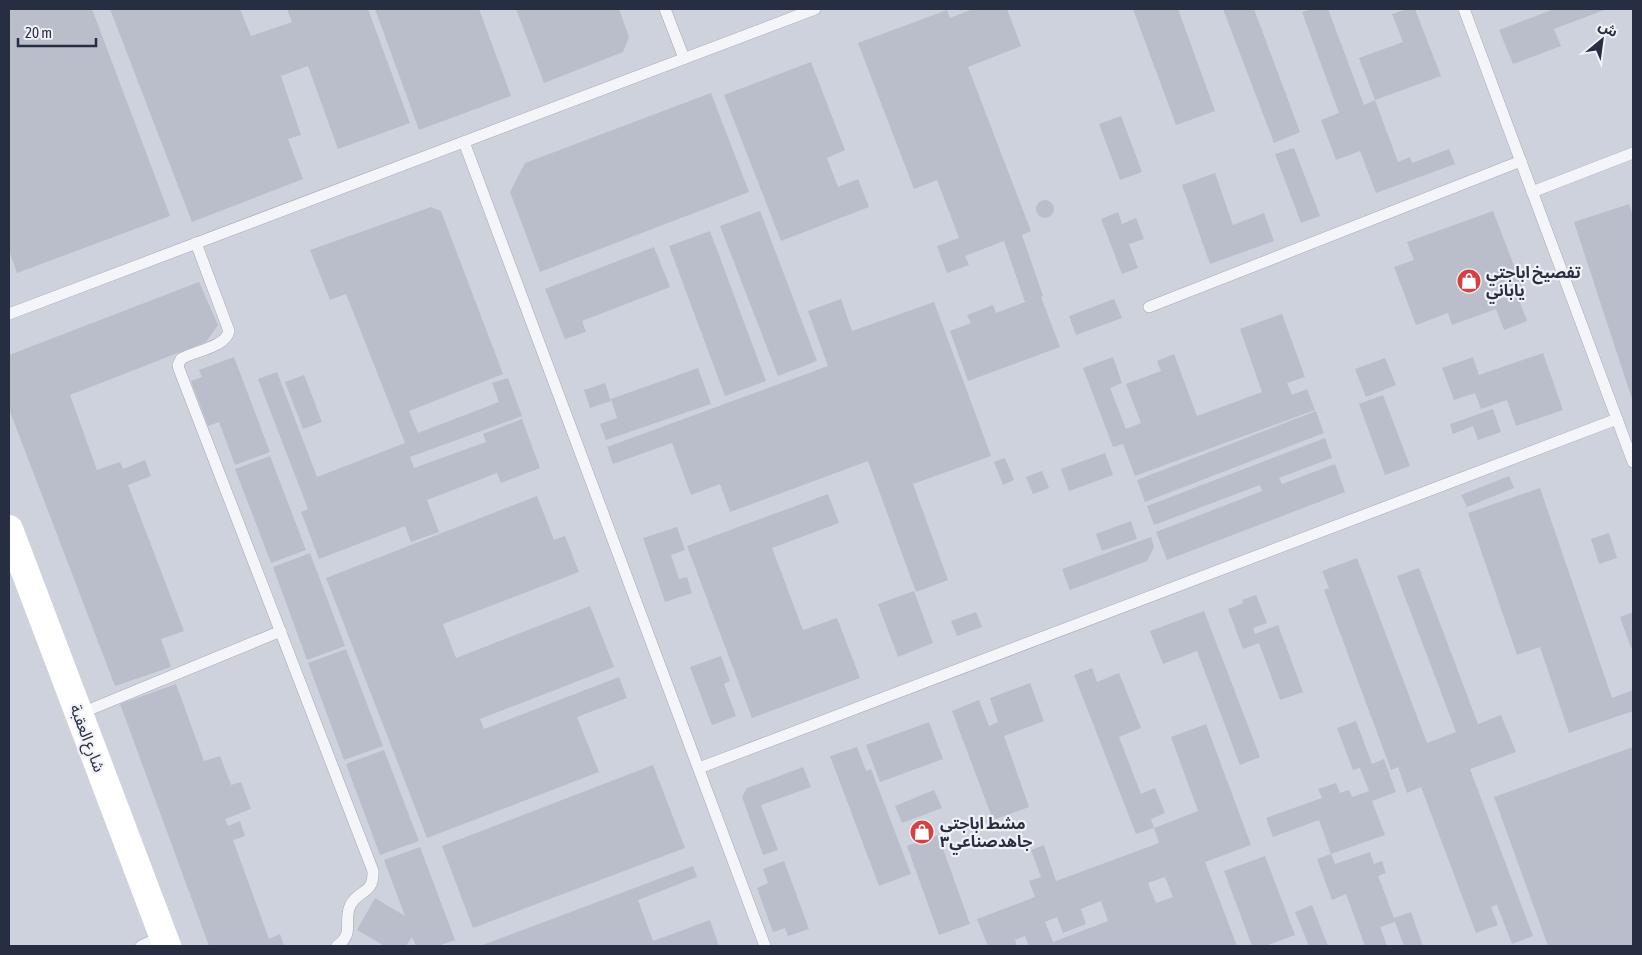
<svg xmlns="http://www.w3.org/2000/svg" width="1642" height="955" font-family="'Asap Condensed','Noto Sans Arabic',sans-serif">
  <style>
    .built { fill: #ced2dc }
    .building { fill: #babeca; fill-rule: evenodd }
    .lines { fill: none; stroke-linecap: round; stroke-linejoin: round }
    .lane-casing { stroke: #a6a9b4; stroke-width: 12 }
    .lane { stroke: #f4f5f8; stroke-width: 11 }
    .secondary { stroke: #fff; stroke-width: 28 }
    .labels { text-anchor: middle; stroke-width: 4.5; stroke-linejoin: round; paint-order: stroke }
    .poi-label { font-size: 16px; font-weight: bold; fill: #282e42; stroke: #f0f2f7; text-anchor: start }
    .street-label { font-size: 16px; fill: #282e42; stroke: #f0f2f7 }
  </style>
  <rect width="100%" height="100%" fill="#e1e3ea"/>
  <!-- built -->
  <rect class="built" x="9" y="9" width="1624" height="937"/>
  <!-- building -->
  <g class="building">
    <path d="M9,9H92L170,216L17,273L9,250Z"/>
    <path d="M110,9H240L251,36L292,22L287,9H368L410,123L338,149L308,66L281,76L301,135L288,139L303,179L192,222Z"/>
    <path d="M375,9H479L511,96L419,130Z"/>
    <path d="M516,9H619L629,37L623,52L544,83Z"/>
    <path d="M973,9H1007L1021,46L968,67L1031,231L1022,235L1043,296L1041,297L1060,347L968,381L950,331L971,323L967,315L993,305L996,313L1025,302L1004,241L965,256L969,265L947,273L937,246L959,238L937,180L914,189L858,43L947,10L950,18Z"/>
    <path d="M1133,9H1178L1215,111L1176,125Z"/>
    <path d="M1223,9H1254L1300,132L1274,143Z"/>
    <path d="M1310,9H1328L1364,105L1375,100L1359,58L1403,42L1392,14L1407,9H1415L1441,76L1375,100L1398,162L1410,157L1412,163L1449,149L1455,164L1376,193L1360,151L1336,160L1321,120L1339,113L1302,12Z"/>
    <path d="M1554,9H1607L1554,29L1561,46L1513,64L1499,30Z"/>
    <path d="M811,62L845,150L827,158L838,187L858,179L869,207L781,241L724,95Z"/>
    <path d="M711,93L749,192L540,272L510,192L525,163Z"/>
    <path d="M1121,116L1142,172L1120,180L1099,124Z"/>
    <path d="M1294,148L1320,216L1301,223L1275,154Z"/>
    <path d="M1215,173L1233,225L1264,213L1274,241L1210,264L1182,185Z"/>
    <circle cx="1045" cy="209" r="9"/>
    <path d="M1629,204L1633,216V402L1574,222Z"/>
    <path d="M431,207L441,211L503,374L409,411L418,433L499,402L492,383L508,378L522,416L410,457L414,468L486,442L483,434L522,419L540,468L501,483L497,473L427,500L439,532L411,542L405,526L319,559L301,512L308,509L258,379L277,372L317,477L405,443L346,294L330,300L310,250Z"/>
    <path d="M760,211L817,361L778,376L720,226Z"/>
    <path d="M1493,211L1526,297L1519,300L1527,321L1504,330L1496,309L1452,325L1448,313L1416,325L1394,267L1414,260L1407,242Z"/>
    <path d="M1118,212L1122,224L1136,218L1144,239L1129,244L1138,268L1122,274L1101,219Z"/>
    <path d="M710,231L766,381L725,396L669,246Z"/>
    <path d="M654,247L670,287L582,321L586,332L565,339L545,289Z"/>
    <path d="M199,282L218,325L206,342L70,395L97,470L120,462L123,469L145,460L151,476L128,485L184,631L161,639L171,667L115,686L9,409V355Z"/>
    <path d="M841,299L852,331L934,302L991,456L913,484L948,580L916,592L868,461L730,512L720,484L691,495L672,443L613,464L607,447L828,366L808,311Z"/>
    <path d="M1114,299L1122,318L1076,335L1069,316Z"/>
    <path d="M1282,314L1305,377L1287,383L1292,395L1307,389L1315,410L1135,476L1123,444L1113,447L1083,368L1113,357L1122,383L1110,388L1126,429L1141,423L1126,384L1161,371L1157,361L1174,354L1197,416L1262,392L1240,329Z"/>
    <path d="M1543,353L1563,410L1516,426L1507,400L1481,409L1475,393L1454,400L1442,368L1473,357L1479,375Z"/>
    <path d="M234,357L270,452L235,465L219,422L208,426L191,381L202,377L199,370Z"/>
    <path d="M1385,358L1396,385L1366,397L1355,369Z"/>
    <path d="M698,368L711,404L606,440L600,424L617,418L611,399Z"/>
    <path d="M304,375L322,422L303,429L285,382Z"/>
    <path d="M605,383L611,401L590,408L584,390Z"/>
    <path d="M1383,395L1410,466L1385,475L1359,404Z"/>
    <path d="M1493,409L1501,432L1478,440L1473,426L1453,434L1450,424Z"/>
    <path d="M1316,411L1324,433L1145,502L1137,480Z"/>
    <path d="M1325,438L1332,458L1279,478L1282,484L1335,464L1345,492L1167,560L1156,532L1262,491L1260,485L1154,525L1147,506Z"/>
    <path d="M1105,453L1113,475L1069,491L1061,469Z"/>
    <path d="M270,456L306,550L271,563L235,469Z"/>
    <path d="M1005,458L1014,480L1003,485L994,462Z"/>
    <path d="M1042,471L1049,488L1033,494L1026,477Z"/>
    <path d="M1509,476L1514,488L1467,507L1461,495Z"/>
    <path d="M1540,488L1612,698L1633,690V711L1569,733L1540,647L1517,655L1468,513Z"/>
    <path d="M828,494L839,523L772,548L803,630L837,618L860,678L752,718L687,546Z"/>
    <path d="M537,496L554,540L565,536L579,572L443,624L456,658L590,606L614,667L480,719L484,729L619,677L627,698L577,717L599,772L427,838L326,578Z"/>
    <path d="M1131,521L1137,539L1102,551L1096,534Z"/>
    <path d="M677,527L685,550L671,555L679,579L687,577L692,593L665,602L643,538Z"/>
    <path d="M1609,533L1617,558L1599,564L1591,539Z"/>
    <path d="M1151,537L1154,547L1147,561L1070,590L1062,569Z"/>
    <path d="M310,553L345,646L307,660L273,567Z"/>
    <path d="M1357,558L1427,743L1456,732L1397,576L1419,568L1478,724L1501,715L1516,752L1470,769L1533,936L1512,944L1497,905L1491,907L1498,925L1476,933L1421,787L1407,793L1398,767L1391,770L1324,590L1329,588L1322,571Z"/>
    <path d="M914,591L933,643L898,657L878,604Z"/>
    <path d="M1256,595L1267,623L1253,628L1255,634L1278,625L1303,692L1280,700L1259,643L1243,649L1228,609L1243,603L1242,600Z"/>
    <path d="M1204,611L1260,757L1240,765L1197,651L1163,664L1150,631Z"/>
    <path d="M976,612L982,627L957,636L951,621Z"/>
    <path d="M1633,612V647L1631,648L1620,617Z"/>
    <path d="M346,649L383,746L344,760L308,663Z"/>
    <path d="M721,656L730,681L724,684L736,716L712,725L690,667Z"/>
    <path d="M1092,668L1097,682L1119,673L1141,728L1119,737L1141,794L1155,788L1165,813L1151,819L1154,828L1136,834L1074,675Z"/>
    <path d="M1030,683L1044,721L1004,736L1029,807L993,820L952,711L979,700L989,726L998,722L990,698Z"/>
    <path d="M176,684L204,761L220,756L231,785L241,782L251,809L225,819L228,826L240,821L245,836L233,840L269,939L280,934L284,946H209L120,704Z"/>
    <path d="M1356,721L1372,764L1384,759L1396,792L1372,801L1385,835L1331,854L1319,820L1273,837L1266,818L1322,798L1318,789L1336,783L1340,793L1349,790L1352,797L1369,791L1360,768L1353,770L1337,728Z"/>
    <path d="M929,722L943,759L880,782L866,745Z"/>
    <path d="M1206,724L1251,845L1205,862L1237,946H1029L1025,936L1015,940L1017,946H988L977,919L1035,897L1029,881L1041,877L1031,850L1044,845L1056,881L1159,843L1154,828L1198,811L1171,737ZM1165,877L1173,897L1156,903L1148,883ZM1101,901L1108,921L1053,942L1045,922L1057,917L1063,933L1086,924L1081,909Z"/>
    <path d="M857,747L866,771L871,769L911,874L879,886L830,756Z"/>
    <path d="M1633,747V946H1548L1494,797Z"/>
    <path d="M384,750L419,841L380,855L346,764Z"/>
    <path d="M653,765L685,848L473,928L442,846Z"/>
    <path d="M803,767L811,787L761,805L778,850L763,855L742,797L747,788Z"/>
    <path d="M934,790L942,808L902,823L895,806Z"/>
    <path d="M938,835L970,924L939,935L907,846Z"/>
    <path d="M420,847L455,940L438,946H416L412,937L406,946H385L357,930L375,898L405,916L384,860Z"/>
    <path d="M1370,852L1374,864L1382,861L1386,873L1378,876L1394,918L1411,912L1423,946H1404L1395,922L1380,927L1387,946H1365L1346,894L1332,900L1317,859L1331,854L1335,864Z"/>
    <path d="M1265,856L1295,935L1265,946H1252L1224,871Z"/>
    <path d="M784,861L809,929L788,936L785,928L773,932L757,888L768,883L763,869Z"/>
    <path d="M693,866L697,877L638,900L653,941L710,920L719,946H480Z"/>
    <path d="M1312,905L1328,946H1309L1295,912Z"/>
  </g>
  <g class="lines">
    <defs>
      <g id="lane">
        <path d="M665,9L684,58"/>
        <path d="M1464,9L1633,462"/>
        <path d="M464,142L765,946"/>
        <path d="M1532,192L1633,153"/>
        <path d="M196,243L229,331C226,347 194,351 181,359L178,365L179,369L373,871C374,895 358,889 350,906C343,923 355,933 337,946"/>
        <path d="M1149,307L1521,161"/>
        <path d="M9,314L815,9"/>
        <path d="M79,714L281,631"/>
        <path d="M699,768L1617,419"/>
        <path d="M141,946L163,936"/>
      </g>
    </defs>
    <!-- lane casing -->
    <use href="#lane" class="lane-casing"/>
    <!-- lane -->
    <use href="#lane" class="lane"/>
    <!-- secondary -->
    <path class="secondary" d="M9,529L167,946"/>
  </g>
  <!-- icons -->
  <defs>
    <symbol id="shop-disc" viewBox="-11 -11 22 22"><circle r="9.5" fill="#d44043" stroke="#f0f2f7"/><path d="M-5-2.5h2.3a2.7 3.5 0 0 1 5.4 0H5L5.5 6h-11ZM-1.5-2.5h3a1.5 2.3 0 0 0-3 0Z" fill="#fff"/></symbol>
  </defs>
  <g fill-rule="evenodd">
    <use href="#shop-disc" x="1455" y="267" width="28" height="28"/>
    <use href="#shop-disc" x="908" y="818" width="28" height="28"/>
  </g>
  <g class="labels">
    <!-- poi labels -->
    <g class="poi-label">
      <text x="1486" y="278">تفصيخ اباجتي<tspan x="1486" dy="18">ياباني</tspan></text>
      <text x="940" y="829">مشط اباجتي<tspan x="940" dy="18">جاهدصناعي٣</tspan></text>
    </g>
    <!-- street labels -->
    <g class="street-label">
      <text transform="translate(88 738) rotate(69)" y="6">شارع العقبة</text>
    </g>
  </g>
  <!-- border -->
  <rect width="1642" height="955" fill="none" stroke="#282e42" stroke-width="20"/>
  <!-- north arrow -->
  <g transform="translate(1602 40) rotate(29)" stroke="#f0f2f7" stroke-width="4" paint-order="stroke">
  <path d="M0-4L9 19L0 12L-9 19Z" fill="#282e42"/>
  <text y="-8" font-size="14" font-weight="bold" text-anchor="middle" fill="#282e42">ش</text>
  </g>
  <!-- scale -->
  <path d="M18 38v8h78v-8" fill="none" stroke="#282e42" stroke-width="2.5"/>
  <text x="25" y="38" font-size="15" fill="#282e42" stroke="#f0f2f7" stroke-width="4" paint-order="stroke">20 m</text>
</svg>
